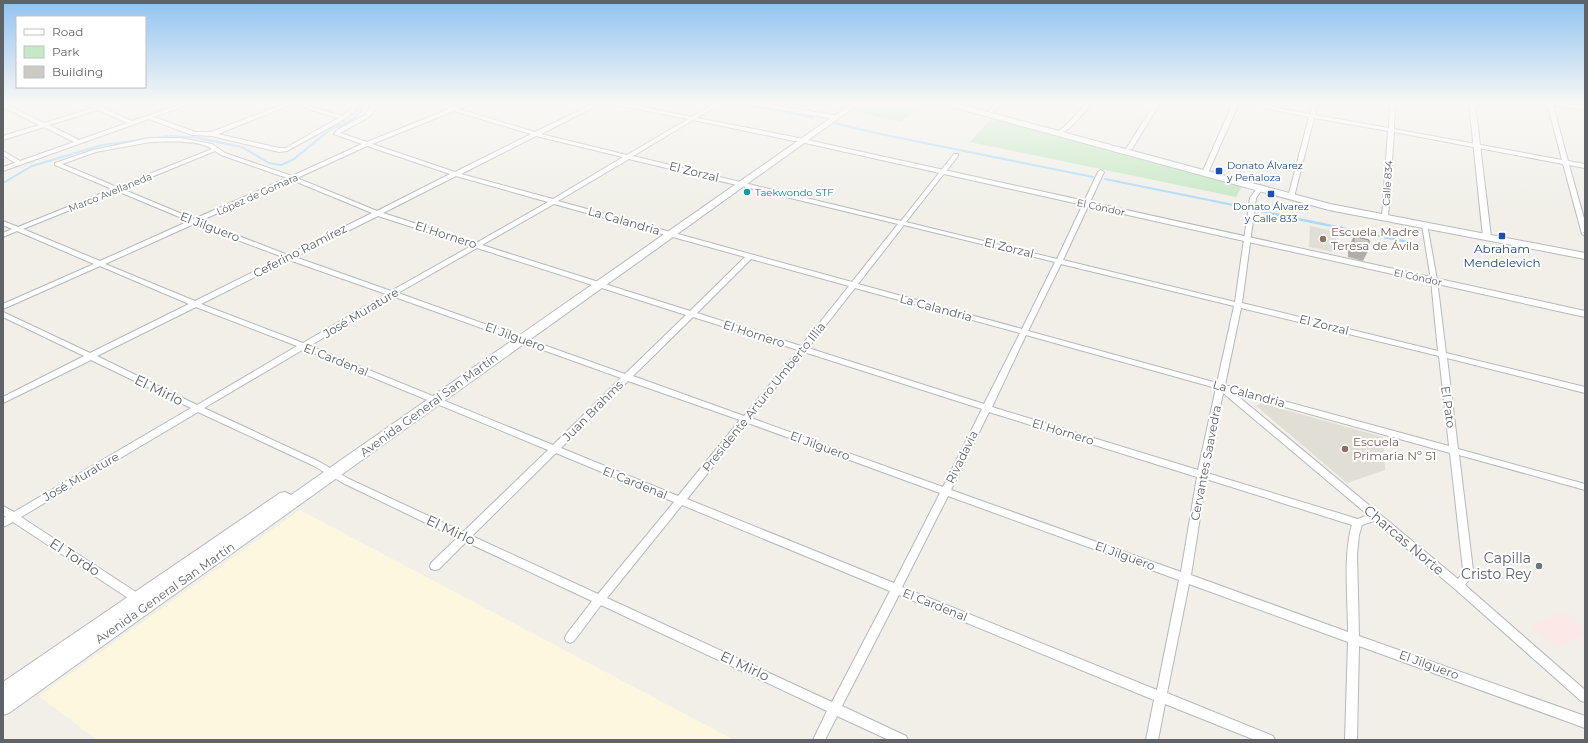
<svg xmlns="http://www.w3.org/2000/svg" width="1588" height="743" font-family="Montserrat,sans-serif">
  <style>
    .commercial { fill: #fef7e0 }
    .education { fill: #e1ded6 }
    .medical { fill: #fce8e6 }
    .green { fill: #c5e8c5 }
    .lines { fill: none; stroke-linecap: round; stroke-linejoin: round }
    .stream-far1 { stroke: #aadaff; stroke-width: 2 }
    .stream { stroke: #aadaff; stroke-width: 2.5 }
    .minor-casing { stroke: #b5b8bc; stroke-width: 2 }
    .tertiary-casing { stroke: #b5b8bc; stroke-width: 2 }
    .secondary-casing { stroke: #b6babf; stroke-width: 2 }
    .minor { fill: #fff; fill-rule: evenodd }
    .tertiary { fill: #fff; fill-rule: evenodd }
    .secondary { fill: #fff; fill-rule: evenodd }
    .wall { fill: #afaea9 }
    .building { fill: #cccac5; stroke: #8f8d8a }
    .transit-dot { fill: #1a4fb4; stroke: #fff; stroke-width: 1.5 }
    .culture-dot { fill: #0f9aa8; stroke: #fff; stroke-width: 1.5 }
    .education-dot { fill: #8d6e63; stroke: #fff; stroke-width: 1.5 }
    .worship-dot { fill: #6b7280; stroke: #fff; stroke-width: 1.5 }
    .labels { text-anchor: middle; stroke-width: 4; stroke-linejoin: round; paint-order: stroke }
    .far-transit-label { font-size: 10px; fill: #164399; stroke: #fff; text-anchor: start }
    .far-street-label { font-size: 10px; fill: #5f6368; stroke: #fff }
    .far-culture-label { font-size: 10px; fill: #0d838f; stroke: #fff; text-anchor: start }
    .street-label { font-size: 12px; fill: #5f6368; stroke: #fff }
    .education-label { font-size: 12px; fill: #785e54; stroke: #fff; text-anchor: start }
    .transit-label { font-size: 12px; fill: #164399; stroke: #fff }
    .near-street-label { font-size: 14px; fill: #5f6368; stroke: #fff }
    .near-worship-label { font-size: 14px; fill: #5b616d; stroke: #fff; text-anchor: end }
  </style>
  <rect width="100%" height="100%" fill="#f1efe8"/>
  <!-- commercial -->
  <path class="commercial" d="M300,510L734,740H97L39,696Z"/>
  <!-- education -->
  <g class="education">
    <path d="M1310,226L1337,232L1334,252L1309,247Z"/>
    <path d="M1260,403L1383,437L1385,470L1347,483L1256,406Z"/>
  </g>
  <!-- medical -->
  <path class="medical" d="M1563,611L1585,629V635L1558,648L1531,626Z"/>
  <!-- green -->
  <g class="green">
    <path d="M864,103H928L900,122L852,111Z"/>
    <path d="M993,117L1242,186L1236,197L970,142Z"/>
  </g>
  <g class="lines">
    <!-- stream-far1 -->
    <g class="stream-far1">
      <path d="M736,103L814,118"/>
      <path d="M834,123L885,135L1093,177"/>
      <path d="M1105,179L1248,208"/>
      <path d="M3,183L32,166L102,145L170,136L198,138L242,147L269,163L281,165L294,159L331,129L350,121L361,112L364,103"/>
      <path d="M1261,211L1279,215"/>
    </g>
    <!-- stream -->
    <path class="stream" d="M1274,214L1418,244"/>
    <defs>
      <g id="minor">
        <path d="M3,103L44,123L93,108L84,104V103H89L98,107L111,103H117V104L103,108L132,121L185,103H190V104L154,117L195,132H211L287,103H298L342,116L351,109L355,103H360L355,111L345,119L287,151L279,152L212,136L192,135L149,119L3,171V167L15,163L3,155V151L20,161L74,142L44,127L3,140V136L39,125L3,107ZM292,104L338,118L286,148H279L218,134ZM98,110L127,123L79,140L49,125Z"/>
        <path d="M432,103C439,103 448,108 455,107C461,106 465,103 471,103V104L459,109L535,132L595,103H600V104L541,134L627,155L688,119L617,105L615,103H622L692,117L715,103H720V104L697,118L794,137L797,139L794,141L693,120L633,156L901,221L954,154H958V156L906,222L1057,259L1098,172L1101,170L1104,172L1063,260L1235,302L1250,198L1258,187L1260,186L1263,188L1256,198L1242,303L1438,351L1431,280L1422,225L1423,224H1427L1437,280L1446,353L1585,387V393L1447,358L1458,449L1585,484V490L1459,455L1473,570L1471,577L1465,585L1585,690V702L1581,701L1455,589L1374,521L1362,525L1359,535L1357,554L1359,636L1585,716V728L1359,646L1357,740H1345L1348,642L1189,584L1167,693L1273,736L1275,740H1255L1165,704L1158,740H1146L1154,700L899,595L842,706L906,736L908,740H889L837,716L825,740H813L827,711L601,605L574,641L570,643L566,641L565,638L566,635L592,601L466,542L439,569L435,570L431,569L430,566L431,563L457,538L343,483L312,465L198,412L21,517L145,598L146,601L145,604L141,605L137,604L13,522L3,527V518L6,517L3,515V506L14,512L191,408L91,360L3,403V397L84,356L3,317V312L90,353L189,304L100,266L3,309V304L94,264L17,231L3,237V233L12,229L3,225V221L18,227L112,189L55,165V163L93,150L150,138H181L212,144L225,153L292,176L362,144L334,134L337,130L365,115L372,105L377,106L369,117L340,133L367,142L449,109L432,104ZM454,111L531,134L455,172L372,144ZM536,136L623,157L553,199L461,174ZM150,142C167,142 197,139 212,149L117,187L62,164L96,152ZM367,146L450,174L377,211L297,178ZM215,151L221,155L287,178L194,219L122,189ZM629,159L898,224L852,282L558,201ZM456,176L548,202L476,243L383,213ZM292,180L372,213L288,255L200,221ZM117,191L189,221L100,261L23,229ZM554,204L745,257L690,311L482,245ZM378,216L471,246L391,291L295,257ZM194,224L283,257L195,301L105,264ZM904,225L1055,262L1022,329L858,284ZM477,248L686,315L625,374L398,293ZM751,259L849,286L801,346L697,313ZM289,260L386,294L303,343L201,304ZM1061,264L1234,306L1217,383L1028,331ZM855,288L1020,333L984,404L808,348ZM392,296L621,378L553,445L310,346ZM196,307L297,346L197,405L97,356ZM1241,308L1439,356L1449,446L1225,385ZM693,317L798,350L744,416L633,376ZM1026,335L1216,388L1198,470L992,407ZM304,349L548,450L463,532L349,479L318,461L204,408ZM804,352L982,409L943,487L751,418ZM628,381L740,420L678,496L561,448ZM1223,393L1368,515L1358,519L1207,473ZM1234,393L1450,453L1463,570L1461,575L1458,579ZM989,412L1197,477L1181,572L951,490ZM748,423L940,493L894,583L687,499ZM556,453L674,502L598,594L472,536ZM1206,479L1352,525C1343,554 1348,600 1348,632L1191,575ZM948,496L1179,580L1157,690L902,587ZM682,505L890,591L832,702L607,598Z"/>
        <path d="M750,103H759L834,115L837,117L834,119L753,105Z"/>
        <path d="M998,103H1004L993,112H989V110Z"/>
        <path d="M1087,103H1092C1085,111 1066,136 1056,135V133L1064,127Z"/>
        <path d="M1155,103H1160L1132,149L1127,150L1126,149Z"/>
        <path d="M1233,103H1239L1208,173L1203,174L1202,173Z"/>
        <path d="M1240,103H1249L1310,114L1312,103H1317L1315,115L1389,128L1390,103H1395L1394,129L1562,160L1547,103H1559L1585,106V110L1553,105L1568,161L1585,164V168L1569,165L1585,222V236L1582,234L1563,164L1394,132L1388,217L1387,218H1383L1382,217L1388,131L1314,118L1294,197L1293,198H1289L1288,197L1309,117Z"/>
      </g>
      <g id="tertiary">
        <path d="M1469,103H1475L1491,237L1487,239L1483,237Z"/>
        <path d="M794,137L1585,311V317L792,140L791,139Z"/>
      </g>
      <g id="secondary">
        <path d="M852,103H860L9,713L3,715V682L280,493L285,492L291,495Z"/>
        <path d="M945,103H955L1330,204L1585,253V259L1329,210L945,105Z"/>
      </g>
    </defs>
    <!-- minor casing -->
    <use href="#minor" class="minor-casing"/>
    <!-- tertiary casing -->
    <use href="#tertiary" class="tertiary-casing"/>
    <!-- secondary casing -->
    <use href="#secondary" class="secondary-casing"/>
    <!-- minor -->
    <use href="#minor" class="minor"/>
    <!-- tertiary -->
    <use href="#tertiary" class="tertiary"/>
    <!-- secondary -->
    <use href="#secondary" class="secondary"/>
  </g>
  <!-- wall -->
  <path class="wall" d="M1354,236L1369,249L1363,261L1348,257V248Z"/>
  <!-- building -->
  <path class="building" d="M1354,236L1369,240V249L1354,246Z"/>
  <!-- sky -->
  <linearGradient id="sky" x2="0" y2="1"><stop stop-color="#8fc3f1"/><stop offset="0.5" stop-color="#f9f8f5"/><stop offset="1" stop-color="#f9f8f5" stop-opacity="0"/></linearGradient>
  <rect width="1588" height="207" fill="url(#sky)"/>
  <!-- markers -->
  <g class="transit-dot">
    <rect x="1215" y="167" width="8" height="8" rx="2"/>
    <rect x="1267" y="190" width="8" height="8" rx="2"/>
    <rect x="1498" y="232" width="8" height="8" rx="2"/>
  </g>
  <circle class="culture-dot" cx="747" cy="192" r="4"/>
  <g class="education-dot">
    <circle cx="1323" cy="239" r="4"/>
    <circle cx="1345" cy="449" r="4"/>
  </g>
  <circle class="worship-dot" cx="1539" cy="566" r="4"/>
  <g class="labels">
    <!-- far-transit labels -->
    <g class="far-transit-label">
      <text x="1227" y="169">Donato Álvarez<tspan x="1227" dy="12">y Peñaloza</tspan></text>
      <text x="1271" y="210" text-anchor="middle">Donato Álvarez<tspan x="1271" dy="12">y Calle 833</tspan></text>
    </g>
    <!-- far-street labels -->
    <g class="far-street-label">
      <text transform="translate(1387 183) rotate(-86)" y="4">Calle 834</text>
      <text transform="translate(110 192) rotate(-22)" y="4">Marco Avellaneda</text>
      <text transform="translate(257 194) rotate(-24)" y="4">López de Gomara</text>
      <text transform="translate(1101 207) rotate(12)" y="4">El Cóndor</text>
      <text transform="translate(1418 277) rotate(12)" y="4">El Cóndor</text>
    </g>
    <!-- far-culture labels -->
    <g class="far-culture-label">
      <text x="755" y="196">Taekwondo STF</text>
    </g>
    <!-- street labels -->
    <g class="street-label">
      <text transform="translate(694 172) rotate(14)" y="4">El Zorzal</text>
      <text transform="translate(624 221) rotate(16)" y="4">La Calandria</text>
      <text transform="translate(210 227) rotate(21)" y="4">El Jilguero</text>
      <text transform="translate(446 235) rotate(18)" y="4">El Hornero</text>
      <text transform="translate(1009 248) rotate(14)" y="4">El Zorzal</text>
      <text transform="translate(300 251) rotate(-27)" y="4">Ceferino Ramírez</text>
      <text transform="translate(936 308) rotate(15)" y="4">La Calandria</text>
      <text transform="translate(361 313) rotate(-31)" y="4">José Murature</text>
      <text transform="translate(1324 325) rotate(14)" y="4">El Zorzal</text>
      <text transform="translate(754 334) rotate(18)" y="4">El Hornero</text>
      <text transform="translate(515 337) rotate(20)" y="4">El Jilguero</text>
      <text transform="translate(336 360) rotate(22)" y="4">El Cardenal</text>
      <text transform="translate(1249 394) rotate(15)" y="4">La Calandria</text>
      <text transform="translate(764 397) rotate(-51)" y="4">Presidente Arturo Umberto Illia</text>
      <text transform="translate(429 405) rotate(-36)" y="4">Avenida General San Martín</text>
      <text transform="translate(1448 407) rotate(82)" y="4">El Pato</text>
      <text transform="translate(593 411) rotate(-45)" y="4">Juan Brahms</text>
      <text transform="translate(1063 432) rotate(17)" y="4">El Hornero</text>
      <text transform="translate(820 446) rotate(20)" y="4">El Jilguero</text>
      <text transform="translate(962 457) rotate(-64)" y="4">Rivadavia</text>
      <text transform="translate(1206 463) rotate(-79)" y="4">Cervantes Saavedra</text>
      <text transform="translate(81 477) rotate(-30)" y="4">José Murature</text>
      <text transform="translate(635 483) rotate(22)" y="4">El Cardenal</text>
      <text transform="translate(1125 556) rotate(20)" y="4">El Jilguero</text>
      <text transform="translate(165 593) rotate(-35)" y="4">Avenida General San Martín</text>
      <text transform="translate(935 605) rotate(22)" y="4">El Cardenal</text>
      <text transform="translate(1429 665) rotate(20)" y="4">El Jilguero</text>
    </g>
    <!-- education labels -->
    <g class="education-label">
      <text x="1331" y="236">Escuela Madre<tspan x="1331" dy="14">Teresa de Ávila</tspan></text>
      <text x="1353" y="446">Escuela<tspan x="1353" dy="14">Primaria Nº 51</tspan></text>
    </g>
    <!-- transit labels -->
    <g class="transit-label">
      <text x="1502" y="253">Abraham<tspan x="1502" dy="14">Mendelevich</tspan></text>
    </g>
    <!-- near-street labels -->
    <g class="near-street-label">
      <text transform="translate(159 390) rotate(26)" y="5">El Mirlo</text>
      <text transform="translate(451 530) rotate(25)" y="5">El Mirlo</text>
      <text transform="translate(1404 540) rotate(40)" y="5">Charcas Norte</text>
      <text transform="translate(75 557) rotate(33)" y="5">El Tordo</text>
      <text transform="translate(745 666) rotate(25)" y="5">El Mirlo</text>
    </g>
    <!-- near-worship labels -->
    <g class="near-worship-label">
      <text x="1531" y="563">Capilla<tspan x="1531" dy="16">Cristo Rey</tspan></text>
    </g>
  </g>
  <!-- border -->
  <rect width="1588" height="743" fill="none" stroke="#5f6368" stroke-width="8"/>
  <!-- legend -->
  <rect x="16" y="16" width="130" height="72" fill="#ffffff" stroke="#bfc1c3"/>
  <rect x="24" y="29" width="20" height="6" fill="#ffffff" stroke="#bfc1c3"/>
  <text x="52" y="36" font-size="12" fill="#5f6368">Road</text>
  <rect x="24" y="46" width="20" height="12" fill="#c5e8c5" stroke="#bfc1c3"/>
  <text x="52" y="56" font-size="12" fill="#5f6368">Park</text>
  <rect x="24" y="66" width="20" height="12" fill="#cccac5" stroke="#bfc1c3"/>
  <text x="52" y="76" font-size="12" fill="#5f6368">Building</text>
</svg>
